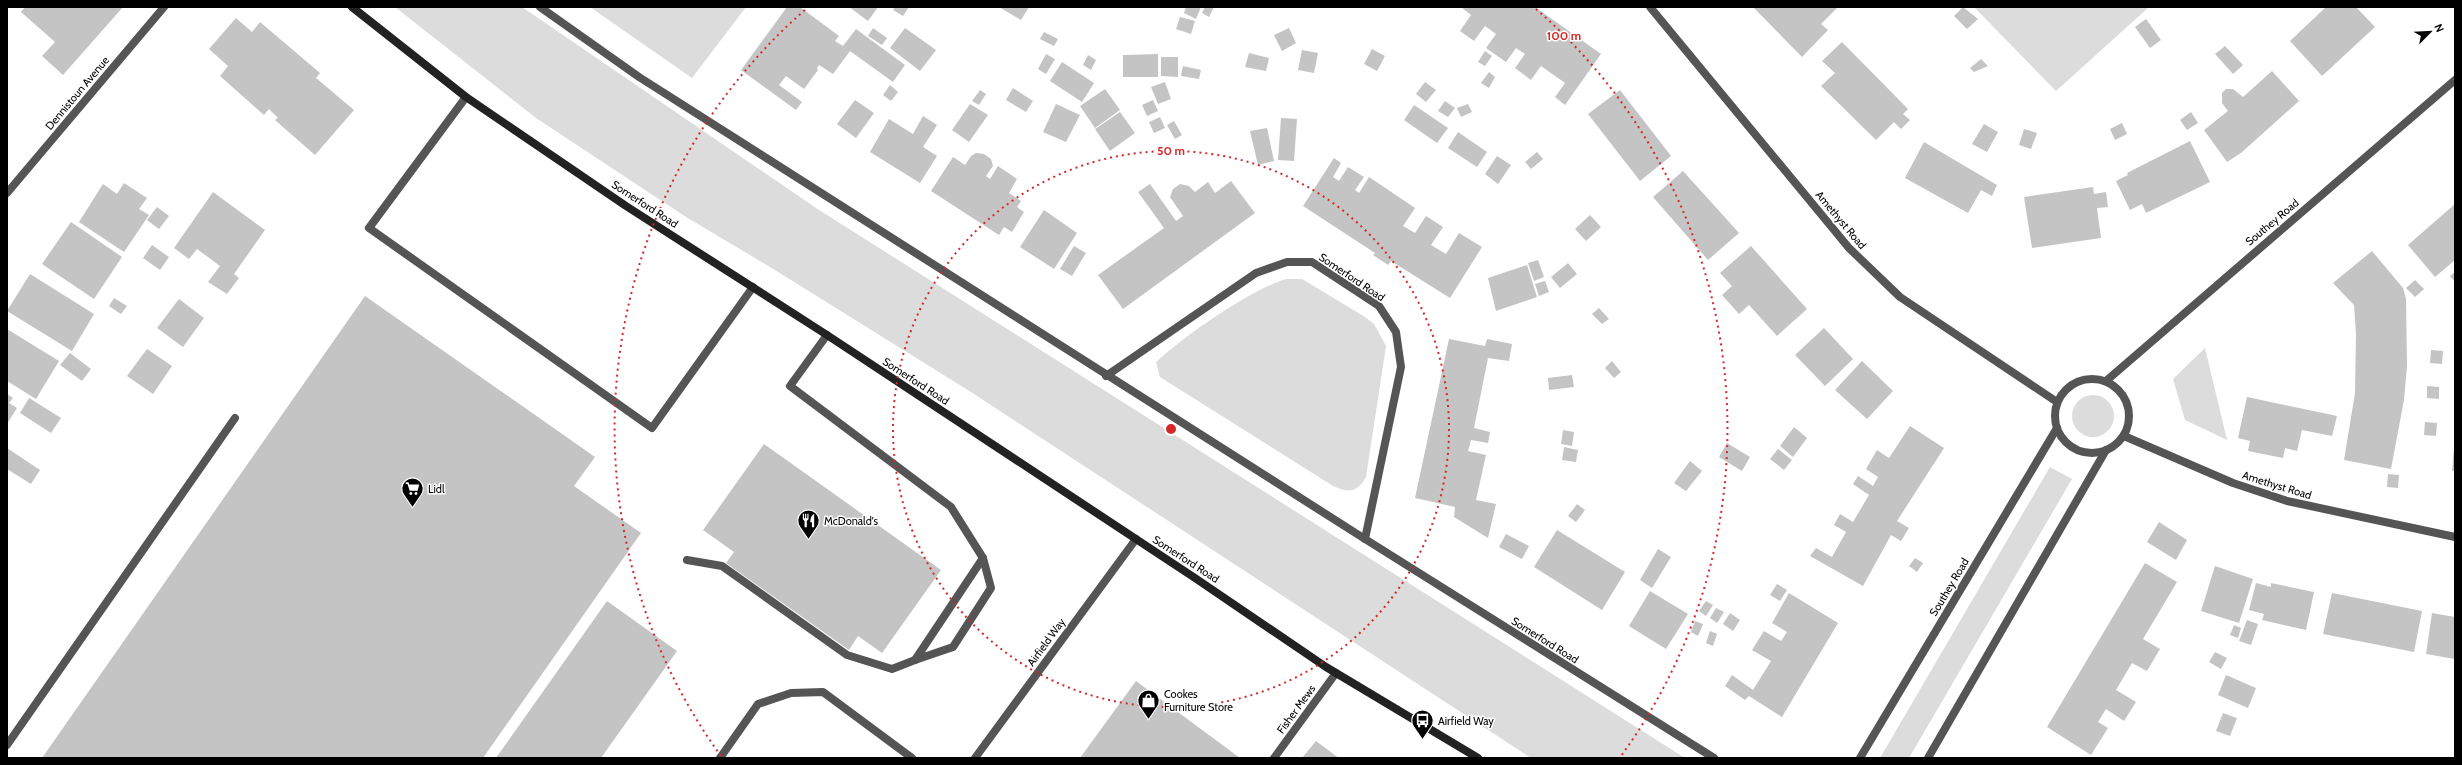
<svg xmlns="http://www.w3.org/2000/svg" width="2462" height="765" font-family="Cabin,sans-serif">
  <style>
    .green { fill: #dcdcdc }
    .building { fill: #c4c4c4 }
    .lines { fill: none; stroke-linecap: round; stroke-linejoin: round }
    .service { stroke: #555; stroke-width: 8 }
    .minor { stroke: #555; stroke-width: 8 }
    .secondary { stroke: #222; stroke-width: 8 }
    .ring { fill: none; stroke: #d62828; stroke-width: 2; stroke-dasharray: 2 4 }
    .labels { text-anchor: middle; stroke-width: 3; stroke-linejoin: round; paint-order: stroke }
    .street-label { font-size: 11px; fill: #000; stroke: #fff }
    .poi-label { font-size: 11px; fill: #000; stroke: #fff; text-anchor: start }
    .centre { fill: #d62828; stroke: #fff; stroke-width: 2 }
    .ring-label { font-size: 12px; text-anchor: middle; font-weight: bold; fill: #d62828; stroke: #fff; stroke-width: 3; stroke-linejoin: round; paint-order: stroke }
  </style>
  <rect width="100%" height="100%" fill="#fff"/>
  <!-- green -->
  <g class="green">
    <path d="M395,7H522L816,208L1685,758H1531L971,392L770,267L686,217L536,118Z"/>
    <path d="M590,7H746L692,78Z"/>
    <path d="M1974,7H2149L2056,91Z"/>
    <path d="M1286,279H1302L1365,317L1374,324L1386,346L1366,477C1357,493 1348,493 1333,486L1160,377L1156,362C1184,336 1250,290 1286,279Z"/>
    <path d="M2205,348L2227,440L2185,420L2173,379Z"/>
    <circle cx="2093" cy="416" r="21"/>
    <path d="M2050,467L2072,479L1909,758H1880Z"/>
  </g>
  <!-- building -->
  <g class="building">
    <path d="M25,7H123L63,75L42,56L55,42L21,12Z"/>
    <path d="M787,7H800L839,36L835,41L843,46L856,29L905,65L893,82L850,51L833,74L819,65L817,68L818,70L804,89L786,76L779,85L802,102L796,110L741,70Z"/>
    <path d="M849,7H878L868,21Z"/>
    <path d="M895,7H909L903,16L893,10Z"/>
    <path d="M999,7H1029L1021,20Z"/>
    <path d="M1186,7H1201L1196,19L1184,13Z"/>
    <path d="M1205,7H1214L1209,17L1202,13Z"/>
    <path d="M1461,7H1535L1601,54L1565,105L1555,97L1565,83L1541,66L1531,80L1515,68L1525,54L1516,48L1506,62L1486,48L1496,34L1485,26L1474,41L1460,31L1471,15Z"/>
    <path d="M1753,7H1838L1821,24L1828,30L1802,57Z"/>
    <path d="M1963,7L1978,19L1967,29L1954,16Z"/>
    <path d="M2326,7H2356L2375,27L2322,76L2290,41Z"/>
    <path d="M1180,17L1195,21L1191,34L1176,29Z"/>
    <path d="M236,18L252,32L260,22L320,73L316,78L354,110L315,155L275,120L278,118L269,109L264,115L220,76L228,66L209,49Z"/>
    <path d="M2146,19L2161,40L2150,48L2135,27Z"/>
    <path d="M873,28L887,38L882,45L868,36Z"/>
    <path d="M905,28L936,50L920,71L890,48Z"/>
    <path d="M1289,28L1296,43L1282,51L1274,35Z"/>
    <path d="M1044,32L1058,39L1054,46L1040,39Z"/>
    <path d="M1842,42L1908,109L1903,114L1910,120L1901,129L1894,122L1876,140L1821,86L1835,73L1822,61Z"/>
    <path d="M2225,46L2243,65L2233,74L2215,54Z"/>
    <path d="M1372,49L1385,56L1377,71L1364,64Z"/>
    <path d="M1302,50L1318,53L1314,73L1298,70Z"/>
    <path d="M1485,51L1492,56L1485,66L1478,62Z"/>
    <path d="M1249,53L1269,58L1266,71L1245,67Z"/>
    <path d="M1046,54L1055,59L1046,74L1038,69Z"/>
    <path d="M1158,54V77H1123V55Z"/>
    <path d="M1088,55L1096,60L1091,70L1083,65Z"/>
    <path d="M1161,57H1178V77L1161,76Z"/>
    <path d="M1981,59L1988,66L1974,72L1970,68Z"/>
    <path d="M1062,62L1094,83L1082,102L1050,81Z"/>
    <path d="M1183,66L1201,70L1199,79L1181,76Z"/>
    <path d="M2272,71L2299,101L2241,153L2227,162L2204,130L2228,111L2222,103V93L2226,89H2233L2243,97Z"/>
    <path d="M1489,72L1495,77L1489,88L1481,83Z"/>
    <path d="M1165,82L1171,99L1158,104L1151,87Z"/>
    <path d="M1425,82L1436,90L1426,102L1416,94Z"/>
    <path d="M890,85L898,92L891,101L883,95Z"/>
    <path d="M1013,88L1033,101L1026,112L1006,100Z"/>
    <path d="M1105,89L1120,110L1095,128L1080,106Z"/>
    <path d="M980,90L986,94L979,105L972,101Z"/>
    <path d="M1620,90L1671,156L1640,181L1588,114Z"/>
    <path d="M855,100L874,113L856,138L837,124Z"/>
    <path d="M1153,100L1158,111L1147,116L1142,105Z"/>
    <path d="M1445,101L1455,108L1448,117L1438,111Z"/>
    <path d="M970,104L988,115L969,142L952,130Z"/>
    <path d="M1056,104L1080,115L1066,142L1043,132Z"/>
    <path d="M1468,104L1472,112L1461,117L1457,108Z"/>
    <path d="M1414,105L1448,128L1437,143L1404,120Z"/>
    <path d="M1120,112L1135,133L1110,151L1095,129Z"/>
    <path d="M2191,112L2198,123L2187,130L2180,120Z"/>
    <path d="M923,116L937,125L923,147L937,156L920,183L870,152L889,119L913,134Z"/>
    <path d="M1160,117L1165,128L1154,133L1149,122Z"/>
    <path d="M1281,118L1297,119L1294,161L1278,160Z"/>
    <path d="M1174,121L1182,135L1175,139L1167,125Z"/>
    <path d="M2122,123L2127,134L2115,140L2110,129Z"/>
    <path d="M1984,124L1998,132L1987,152L1972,144Z"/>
    <path d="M1267,128L1274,161L1258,165L1250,131Z"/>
    <path d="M2024,129L2037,133L2031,149L2019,145Z"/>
    <path d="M1458,132L1487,152L1477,167L1448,148Z"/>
    <path d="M2190,141L2210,182L2146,213L2142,204L2130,210L2116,181L2128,175L2127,173Z"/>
    <path d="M1924,142L1997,185L1992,196L1981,190L1968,213L1905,178Z"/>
    <path d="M1537,152L1543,159L1531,169L1525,162Z"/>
    <path d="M976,153L984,154L991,159L993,166L986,176L990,179L998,166L1017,179L1009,193L1021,201L1017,207L1024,212L1012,232L1004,227L999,235L931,191L953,157L965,165L971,156Z"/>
    <path d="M1497,156L1511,165L1498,184L1485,174Z"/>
    <path d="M1334,158L1341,163L1333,177L1339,181L1348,167L1364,177L1355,190L1359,193L1369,177L1415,208L1403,226L1415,233L1426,216L1443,227L1431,245L1446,254L1459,233L1482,247L1450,298L1391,261L1388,265L1373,255L1375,253L1303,206Z"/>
    <path d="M1683,171L1739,233L1708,260L1653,197Z"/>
    <path d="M1231,181L1255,213L1123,309L1098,275L1164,228L1138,192L1150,184L1176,221L1183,216L1170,197L1173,189L1180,184L1189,186L1195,192L1208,182L1215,193Z"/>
    <path d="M124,183L147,198L139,209L149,215L124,252L79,222L103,184L117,194Z"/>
    <path d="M2093,187L2094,194L2106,192L2108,207L2097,208L2101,238L2032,248L2024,197Z"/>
    <path d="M213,192L265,230L234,274L239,278L227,294L208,282L220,266L197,249L189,259L174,248Z"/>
    <path d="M2455,204V260L2435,277L2408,245Z"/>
    <path d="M157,207L169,216L159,229L147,220Z"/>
    <path d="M1044,210L1077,233L1054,269L1020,247Z"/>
    <path d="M1590,215L1601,227L1586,241L1575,229Z"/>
    <path d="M71,222L122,257L94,299L42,264Z"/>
    <path d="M152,245L169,257L160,270L143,258Z"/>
    <path d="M1074,246L1086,253L1072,276L1060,269Z"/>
    <path d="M1751,246L1807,309L1777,336L1749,305L1739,314L1722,295L1732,286L1720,273Z"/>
    <path d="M2372,251L2403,288L2406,299L2407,366L2404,400L2391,469L2344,460L2355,393L2356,334L2354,305L2333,283Z"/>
    <path d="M1538,260L1544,277L1534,281L1528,263Z"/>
    <path d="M1568,263L1577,274L1560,288L1551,277Z"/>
    <path d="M1527,265L1537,297L1496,311L1488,278Z"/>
    <path d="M2455,272V282L2450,276Z"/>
    <path d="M30,274L94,314L72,351L7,311Z"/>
    <path d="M2415,280L2424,289L2415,297L2406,288Z"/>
    <path d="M1545,281L1549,292L1539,296L1535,284Z"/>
    <path d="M365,296L595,457L574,486L641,533L483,758H42Z"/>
    <path d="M114,298L127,306L121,314L109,306Z"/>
    <path d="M179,299L204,318L183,347L157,328Z"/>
    <path d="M1599,308L1609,319L1602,324L1592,314Z"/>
    <path d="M1824,328L1853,359L1825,386L1795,355Z"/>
    <path d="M7,329L59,361L36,399L7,381Z"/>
    <path d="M1449,339L1485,346L1487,339L1512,344L1509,361L1488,358L1474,428L1490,432L1488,443L1471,440L1468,451L1486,455L1476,500L1496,504L1488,538L1454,517L1455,507L1415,498Z"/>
    <path d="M147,349L172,366L153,394L127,376Z"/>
    <path d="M2431,350L2443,351L2442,364L2430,363Z"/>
    <path d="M70,353L91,369L82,381L60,365Z"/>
    <path d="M1612,361L1621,372L1614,378L1605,368Z"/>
    <path d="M1862,361L1893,391L1867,419L1835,390Z"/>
    <path d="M1572,375L1574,387L1549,390L1548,378Z"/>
    <path d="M2427,386L2439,387V399L2427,398Z"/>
    <path d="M7,394L13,398L9,403L17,408L7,424Z"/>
    <path d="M2247,397L2337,416L2332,436L2302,430L2297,451L2285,448L2283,458L2248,451L2250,441L2238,438Z"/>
    <path d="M29,398L61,418L51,433L20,413Z"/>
    <path d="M2425,422L2437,423L2436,436L2424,435Z"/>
    <path d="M1910,426L1944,448L1897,521L1909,528L1901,541L1891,535L1863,586L1810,556L1816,548L1832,557L1846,532L1834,525L1840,514L1853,522L1869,495L1853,484L1858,476L1873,486L1878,477L1866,469L1877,450L1889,458Z"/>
    <path d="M1794,427L1807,438L1793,457L1780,446Z"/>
    <path d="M1563,430L1574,432L1572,446L1561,444Z"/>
    <path d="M1727,443L1750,457L1742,471L1719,457Z"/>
    <path d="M764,444L941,570L882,653L858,636L849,650L726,563L734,552L703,530Z"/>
    <path d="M1564,447L1578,450L1576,462L1562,460Z"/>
    <path d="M7,448L40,470L31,484L7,469Z"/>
    <path d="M2454,448H2455V471H2452Z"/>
    <path d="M1778,449L1792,460L1784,470L1770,459Z"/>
    <path d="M1690,461L1702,471L1686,491L1674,483Z"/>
    <path d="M2388,474L2399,475L2398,488L2387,487Z"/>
    <path d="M1577,504L1585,510L1576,522L1568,516Z"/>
    <path d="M2159,522L2187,540L2176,560L2147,542Z"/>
    <path d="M1557,530L1625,572L1602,610L1534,567Z"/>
    <path d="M1506,534L1529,546L1522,559L1499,547Z"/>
    <path d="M1658,549L1671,557L1652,588L1640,580Z"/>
    <path d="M1915,558L1923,563L1917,572L1909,566Z"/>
    <path d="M2145,563L2177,582L2143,639L2160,649L2147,671L2132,663L2116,690L2136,702L2124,721L2106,709L2098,722L2108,728L2091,755L2047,727Z"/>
    <path d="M2215,566L2253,579L2239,623L2201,611Z"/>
    <path d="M2256,583L2271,587V583L2314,592L2306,630L2262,620L2264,614L2249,610Z"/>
    <path d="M1777,584L1787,590L1780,601L1770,595Z"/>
    <path d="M1650,591L1688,614L1666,649L1629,626Z"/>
    <path d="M1789,593L1838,623L1782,717L1749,696L1745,700L1725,686L1732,675L1753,690L1771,661L1752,650L1764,631L1781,641L1787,632L1772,623Z"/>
    <path d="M2332,593L2422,611L2414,652L2323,634Z"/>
    <path d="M607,601L677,651L601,758H496Z"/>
    <path d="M1706,601L1713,605L1706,616L1699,611Z"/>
    <path d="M1716,608L1724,612L1717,623L1710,618Z"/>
    <path d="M1730,613L1740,620L1733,631L1723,624Z"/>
    <path d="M2432,613L2455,617V659L2426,654Z"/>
    <path d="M2247,620L2258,624L2251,645L2239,641Z"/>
    <path d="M1695,621L1703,624L1698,636L1691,632Z"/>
    <path d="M2234,625L2241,628L2238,638L2230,635Z"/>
    <path d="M1710,631L1717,634L1713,646L1706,643Z"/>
    <path d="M2215,652L2227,658L2221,669L2209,662Z"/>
    <path d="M2226,675L2256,688L2248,708L2218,695Z"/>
    <path d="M1136,681L1240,758H1080Z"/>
    <path d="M2223,713L2237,718L2230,736L2216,731Z"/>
    <path d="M1316,741L1336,756L1339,758H1302Z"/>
  </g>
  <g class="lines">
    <!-- service -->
    <g class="service">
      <path d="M466,97L369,228L652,428L753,287"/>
      <path d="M687,560L722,566L847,655L892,669L915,660L983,558L951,507L790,386L827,335"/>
      <path d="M915,660L953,647L991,588L983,558"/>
      <path d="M7,745L235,418"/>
      <path d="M720,758L758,704L791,693L823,692L912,758"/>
    </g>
    <!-- minor -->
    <g class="minor">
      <path d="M540,7L639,77L1365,539L1714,758"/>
      <path d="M1650,7L1849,248L1900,297L2057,402"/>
      <path d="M7,193L164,7"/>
      <path d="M1106,376L1256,273L1287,262H1312L1379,306L1396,332L1401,367L1365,539"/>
      <circle cx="2092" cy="416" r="37"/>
      <path d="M2106,381L2455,80"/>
      <path d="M2124,436L2233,483L2287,501L2455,537"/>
      <path d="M975,758L1136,539"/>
      <path d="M1274,758L1336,673"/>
      <path d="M1860,758L2057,428"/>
      <path d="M1928,758L2106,450"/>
    </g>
    <!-- secondary -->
    <path class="secondary" d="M352,7L466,97L626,206L827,335L1195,578L1326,667L1478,758"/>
  </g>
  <!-- distance rings -->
  <g class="ring">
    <circle cx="1171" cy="429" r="278"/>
    <path d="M721 756A556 556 0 0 1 806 9M1536 9A556 556 0 0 1 1621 756"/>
  </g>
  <!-- icons -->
  <defs>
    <symbol id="supermarket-pin" viewBox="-11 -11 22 30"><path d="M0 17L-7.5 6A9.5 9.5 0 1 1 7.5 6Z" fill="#000" stroke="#fff"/><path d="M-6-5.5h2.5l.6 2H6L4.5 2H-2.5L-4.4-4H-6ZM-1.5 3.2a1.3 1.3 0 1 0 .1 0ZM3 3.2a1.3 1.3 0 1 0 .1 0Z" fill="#fff"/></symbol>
    <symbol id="restaurant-pin" viewBox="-11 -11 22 30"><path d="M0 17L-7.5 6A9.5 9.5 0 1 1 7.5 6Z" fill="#000" stroke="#fff"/><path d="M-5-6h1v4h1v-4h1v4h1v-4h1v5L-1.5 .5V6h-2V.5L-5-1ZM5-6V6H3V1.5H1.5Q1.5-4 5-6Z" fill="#fff"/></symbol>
    <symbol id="shop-pin" viewBox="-11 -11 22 30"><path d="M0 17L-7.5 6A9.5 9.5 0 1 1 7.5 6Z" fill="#000" stroke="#fff"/><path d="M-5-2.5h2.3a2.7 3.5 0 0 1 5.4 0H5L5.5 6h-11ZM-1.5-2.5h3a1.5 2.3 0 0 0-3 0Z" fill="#fff"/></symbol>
    <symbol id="bus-pin" viewBox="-11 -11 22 30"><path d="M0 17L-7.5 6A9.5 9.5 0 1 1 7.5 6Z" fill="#000" stroke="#fff"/><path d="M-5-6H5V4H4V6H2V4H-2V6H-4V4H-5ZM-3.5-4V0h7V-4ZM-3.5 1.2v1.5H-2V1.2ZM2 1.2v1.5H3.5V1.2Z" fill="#fff"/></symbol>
  </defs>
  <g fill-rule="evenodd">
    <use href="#supermarket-pin" x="400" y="476" width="25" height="34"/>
    <use href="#restaurant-pin" x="796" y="508" width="25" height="34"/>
    <use href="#shop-pin" x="1136" y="688" width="25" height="34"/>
    <use href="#bus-pin" x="1410" y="708" width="25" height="34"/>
  </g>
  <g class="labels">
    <!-- street labels -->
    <g class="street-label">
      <text transform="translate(77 93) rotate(-50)" y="4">Dennistoun Avenue</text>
      <text transform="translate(645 204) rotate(33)" y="4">Somerford Road</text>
      <text transform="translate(1841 220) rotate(50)" y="4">Amethyst Road</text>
      <text transform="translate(2272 222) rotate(-40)" y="4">Southey Road</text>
      <text transform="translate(1352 277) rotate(34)" y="4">Somerford Road</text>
      <text transform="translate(916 381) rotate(33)" y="4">Somerford Road</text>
      <text transform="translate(2277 485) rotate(17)" y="4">Amethyst Road</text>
      <text transform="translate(1186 559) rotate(33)" y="4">Somerford Road</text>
      <text transform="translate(1949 587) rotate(-59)" y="4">Southey Road</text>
      <text transform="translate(1545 640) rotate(32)" y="4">Somerford Road</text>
      <text transform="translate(1046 642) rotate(-54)" y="4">Airfield Way</text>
      <text transform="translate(1296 709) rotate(-54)" y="4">Fisher Mews</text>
    </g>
    <!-- poi labels -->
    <g class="poi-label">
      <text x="428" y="493">Lidl</text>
      <text x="824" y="525">McDonald's</text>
      <text x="1164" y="698">Cookes<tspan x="1164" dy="13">Furniture Store</tspan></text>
      <text x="1438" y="725">Airfield Way</text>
    </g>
  </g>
  <circle cx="1171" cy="429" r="6" class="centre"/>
  <g class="ring-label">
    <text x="1564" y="40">100 m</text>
    <text x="1171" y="155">50 m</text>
  </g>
  <!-- border -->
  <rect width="2462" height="765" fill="none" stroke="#000000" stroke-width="16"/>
  <!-- north arrow -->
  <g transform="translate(2430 32) rotate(66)" stroke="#ffffff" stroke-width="3" paint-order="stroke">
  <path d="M0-3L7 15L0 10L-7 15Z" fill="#000000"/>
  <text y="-6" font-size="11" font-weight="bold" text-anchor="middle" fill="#000000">N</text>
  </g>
</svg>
